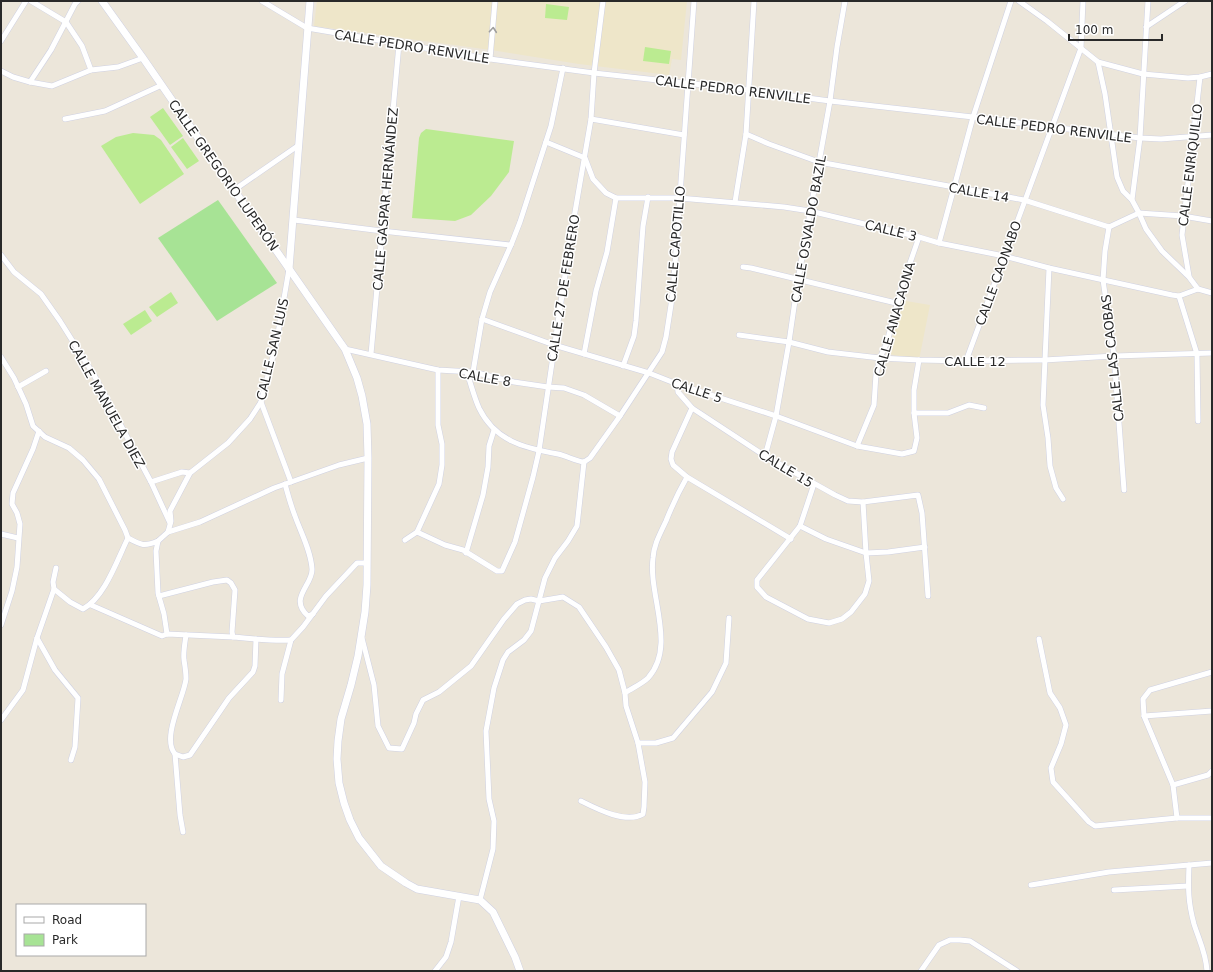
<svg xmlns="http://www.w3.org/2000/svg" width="1213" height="972" font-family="'DejaVu Sans',sans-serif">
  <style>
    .education { fill: #eee6c9 }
    .green { fill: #a7e395 }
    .pitch { fill: #bbeb91 }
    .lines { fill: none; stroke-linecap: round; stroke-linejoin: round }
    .street-casing { stroke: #cfd1e2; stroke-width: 6 }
    .secondary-casing { stroke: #cfd1e2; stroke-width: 8 }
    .street { stroke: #fff; stroke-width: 5 }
    .secondary { stroke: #fff; stroke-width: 7 }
    .oneway { stroke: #9f9f9f }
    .labels { text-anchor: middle; stroke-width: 3; stroke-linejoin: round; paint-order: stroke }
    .street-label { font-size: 13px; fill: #292929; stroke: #fff }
  </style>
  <rect width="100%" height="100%" fill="#ece6da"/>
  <!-- education -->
  <g class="education">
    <path d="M317,1H687L681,60L672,59L669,75L579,64L491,50L314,26Z"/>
    <path d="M900,300L930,305L919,360L889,354Z"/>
  </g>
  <!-- green -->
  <path class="green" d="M218,200L277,283L217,321L158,238Z"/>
  <!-- pitch -->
  <g class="pitch">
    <path d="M546,4L569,7L567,20L545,18Z"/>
    <path d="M645,47L671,51L669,64L643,61Z"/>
    <path d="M163,108L183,136L170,145L150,117Z"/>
    <path d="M426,129L514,141L509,172L491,196L471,215L455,221L412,218L419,138L421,133Z"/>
    <path d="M133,133L154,135L161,140L184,174L140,204L101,146L116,137Z"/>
    <path d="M183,138L199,161L187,169L171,147Z"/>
    <path d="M171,292L178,303L157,317L149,307Z"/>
    <path d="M145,310L152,321L131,335L123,324Z"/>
  </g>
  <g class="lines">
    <defs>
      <g id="street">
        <path d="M31,1L66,22L82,46L91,70"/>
        <path d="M262,1L307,28L490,59L594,73L748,90L830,101L973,117L1140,138L1161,139L1212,135"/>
        <path d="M1019,1L1047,21L1098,62L1143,74L1188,78L1200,77L1212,74"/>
        <path d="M1148,1L1140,138L1132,200L1139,213L1146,229L1162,251L1189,277L1198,289"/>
        <path d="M1146,27L1185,1"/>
        <path d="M1,41L26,1"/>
        <path d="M490,59L495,1"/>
        <path d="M1098,62L1105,94L1117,177L1123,191L1132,200"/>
        <path d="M1,71L13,77L30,82L52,86L91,70L118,67L143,58"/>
        <path d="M30,82L51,50L75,4L78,1"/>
        <path d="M65,119L105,111L162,85"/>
        <path d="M591,119L684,135"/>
        <path d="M746,134L769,144L819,162L1024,200L1109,227L1139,213L1183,216L1212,221"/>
        <path d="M546,142L585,158L593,179L606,193L616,198H679L784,207L810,211L919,237L939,243L1004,256L1049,268L1172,295L1179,296L1198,289L1212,293"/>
        <path d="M234,190L299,145"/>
        <path d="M735,202L746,134L754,1"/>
        <path d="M294,220L382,231L511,245"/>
        <path d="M1109,227L1105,251L1103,280L1114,356L1124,490"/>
        <path d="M939,243L973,117L1011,1"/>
        <path d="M1,255L14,272L41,294L60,321L94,375L151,482L170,523"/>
        <path d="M743,267L751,268L896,303"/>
        <path d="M1049,268L1043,405L1048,438L1050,466L1056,488L1063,499"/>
        <path d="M1189,276L1182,235L1200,77"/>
        <path d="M1179,296L1197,354L1198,421"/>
        <path d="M482,319L554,345L649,373L677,384L776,416L857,446L902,454L914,451L917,438L914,413V390L919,360"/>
        <path d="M739,335L789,342L828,352L880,358L919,360L966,361L1044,360L1114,356L1212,353"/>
        <path d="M345,349L438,370L473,372L514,382L548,387L564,388L584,395L620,416"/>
        <path d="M371,354L399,44"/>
        <path d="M584,354L596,291L607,252L616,198"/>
        <path d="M1,357L14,378L26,404L33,426L45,437L69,448L83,460L99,479L125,530L128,538C117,560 105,597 83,609L70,602L54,589L53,582L56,568"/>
        <path d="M966,361L1081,48L1083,1"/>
        <path d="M623,366L634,336L636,321L643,226L648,197"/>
        <path d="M473,372L482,319L490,292L511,245L520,222L551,126L563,68"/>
        <path d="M467,373C471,384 474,397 479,408C495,441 524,448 558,454C567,456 575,461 584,462"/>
        <path d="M677,384L678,392L692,408L765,456L835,495L848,501L863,502L918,495L922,513L928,596"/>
        <path d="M18,387L46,371"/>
        <path d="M261,402L291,482"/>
        <path d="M692,408L672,452L671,459L673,465L687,477L791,539"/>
        <path d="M914,413H948L969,405L984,408"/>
        <path d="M857,446L874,405L876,374L880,358L887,342L902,286L919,237"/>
        <path d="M765,456L776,416L789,342L798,280L830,101L837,47L845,1"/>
        <path d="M584,462L590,458L620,416L662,352L666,337L673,292L694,1"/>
        <path d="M151,482L182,472L190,473"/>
        <path d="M285,484C288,495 291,506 295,516C301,533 311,551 312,569C313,585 288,598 308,616L313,614"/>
        <path d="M814,484L800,526L757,580V587L766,597L808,619L829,623L842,619L851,612L865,594L869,581L866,553L863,502"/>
        <path d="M800,526L826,539L866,553L888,552L925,547"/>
        <path d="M168,532L200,522L274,488L339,465L368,458"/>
        <path d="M417,532L445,545L463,550L497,571H502L515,542L533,477L539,451L570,241L591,119L594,73L603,1"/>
        <path d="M1,534L18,538"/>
        <path d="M128,538C141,545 144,547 158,541"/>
        <path d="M405,540L417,532L439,484L442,465V444L438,425V370"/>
        <path d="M466,553L483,495L488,467L489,446L494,430"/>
        <path d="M159,596L213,582L227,580L231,583L235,590L232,632L233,637C253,639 271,641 291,640"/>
        <path d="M91,605L162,636L167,634L233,637"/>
        <path d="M1,625L12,591L17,567L20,524L17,513L12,504L13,493L33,449L39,431"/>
        <path d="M167,634L164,614L158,593L156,551L158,541L168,532L171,521L170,511L190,473L228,443L250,419L261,402L276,345L289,269"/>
        <path d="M37,638L55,670L78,698L75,747L71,760"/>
        <path d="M362,638L374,685L378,726L389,748L402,749L414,723L416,714L423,700L439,692L471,666L504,619L517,604L525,600L531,599L539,601L563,597L579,607L606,647L619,670L625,693L626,706L638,743L645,782L644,807L643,814C626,824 597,809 581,801"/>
        <path d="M1039,639L1050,693L1060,708L1066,725L1061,744L1051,768L1053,782L1089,822L1095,826L1177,818L1173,785L1144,716L1143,699L1150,690L1212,672"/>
        <path d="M625,693C632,688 642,684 648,678C677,646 648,595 653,558C654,544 660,534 666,521C672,506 679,491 687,477"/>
        <path d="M281,700L282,674L291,640L303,627L326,596L357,563H367"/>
        <path d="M1144,716L1212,711"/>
        <path d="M1,720L23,690L37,638L54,589"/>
        <path d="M638,743H656L673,738L712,692L726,663L729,618"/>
        <path d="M175,754L183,757L190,755L229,698L253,672L255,666L256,639"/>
        <path d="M1173,785L1208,775L1212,771"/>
        <path d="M1177,818H1212"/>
        <path d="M183,832L180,815L175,754C161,738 184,697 186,679C186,672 185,666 184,660C183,652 185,643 186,635"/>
        <path d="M1189,865C1188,888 1188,902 1194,924C1199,940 1206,953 1207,971"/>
        <path d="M1031,885L1109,872L1212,863"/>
        <path d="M1114,890L1188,886"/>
        <path d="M480,900L493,849L494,821L489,799L486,731L494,688L503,660L508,652L524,640L531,631L545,578L555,558L568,541L577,526L584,462"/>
        <path d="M435,971L446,957L451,942L459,896"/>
        <path d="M921,971L939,945L950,940H960L970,941L1017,971"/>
      </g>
      <g id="secondary">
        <path d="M102,1L143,58L234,190L345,349L357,378L362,396L367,424L368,458L367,585L365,612L358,656L351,685L341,719L338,741L337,759L339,783L344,803L350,820L359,838L381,866L406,883L417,889L480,900L493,912L515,957L520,971"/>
        <path d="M289,269L310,1"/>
      </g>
    </defs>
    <!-- street casing -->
    <use href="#street" class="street-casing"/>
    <!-- secondary casing -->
    <use href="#secondary" class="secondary-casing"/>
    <!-- street -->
    <use href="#street" class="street"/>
    <!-- secondary -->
    <use href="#secondary" class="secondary"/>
  </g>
  <!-- one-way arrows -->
  <defs><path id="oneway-chevron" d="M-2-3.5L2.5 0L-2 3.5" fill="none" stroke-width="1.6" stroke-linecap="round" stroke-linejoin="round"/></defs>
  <use class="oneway" href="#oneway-chevron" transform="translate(493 30) rotate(-85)"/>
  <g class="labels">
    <!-- street labels -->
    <g class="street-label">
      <text transform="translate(412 46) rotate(9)" y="5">CALLE PEDRO RENVILLE</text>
      <text transform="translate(733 89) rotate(7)" y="5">CALLE PEDRO RENVILLE</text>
      <text transform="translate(1054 128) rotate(7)" y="5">CALLE PEDRO RENVILLE</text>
      <text transform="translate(1190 165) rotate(-83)" y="5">CALLE ENRIQUILLO</text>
      <text transform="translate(224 175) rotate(55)" y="5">CALLE GREGORIO LUPERÓN</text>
      <text transform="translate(979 192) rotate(10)" y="5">CALLE 14</text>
      <text transform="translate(385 199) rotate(-85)" y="5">CALLE GASPAR HERNÁNDEZ</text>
      <text transform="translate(808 229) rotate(-80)" y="5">CALLE OSVALDO BAZIL</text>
      <text transform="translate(891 230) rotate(14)" y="5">CALLE 3</text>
      <text transform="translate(675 244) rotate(-85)" y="5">CALLE CAPOTILLO</text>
      <text transform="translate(998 273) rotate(-70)" y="5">CALLE CAONABO</text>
      <text transform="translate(563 288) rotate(-81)" y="5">CALLE 27 DE FEBRERO</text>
      <text transform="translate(894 319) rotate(-74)" y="5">CALLE ANACAONA</text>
      <text transform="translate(272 349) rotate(-77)" y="5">CALLE SAN LUIS</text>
      <text transform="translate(1112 358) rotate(-96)" y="5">CALLE LAS CAOBAS</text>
      <text x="975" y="366">CALLE 12</text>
      <text transform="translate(485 377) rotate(10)" y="5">CALLE 8</text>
      <text transform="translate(697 390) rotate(18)" y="5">CALLE 5</text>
      <text transform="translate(107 404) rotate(61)" y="5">CALLE MANUELA DIEZ</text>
      <text transform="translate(786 468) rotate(31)" y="5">CALLE 15</text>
    </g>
  </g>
  <!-- border -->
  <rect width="1213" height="972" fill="none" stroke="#292929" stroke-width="4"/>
  <!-- legend -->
  <rect x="16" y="904" width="130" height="52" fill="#ffffff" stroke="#a9a9a9"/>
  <rect x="24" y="917" width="20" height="6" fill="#ffffff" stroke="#a9a9a9"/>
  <text x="52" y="924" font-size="12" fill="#292929">Road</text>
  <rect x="24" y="934" width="20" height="12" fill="#a7e395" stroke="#a9a9a9"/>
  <text x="52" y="944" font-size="12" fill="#292929">Park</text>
  <!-- scale -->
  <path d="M1069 34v6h93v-6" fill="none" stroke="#292929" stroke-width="2"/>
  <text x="1075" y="34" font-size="12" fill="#292929" stroke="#ffffff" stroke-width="3" paint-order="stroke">100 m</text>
</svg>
